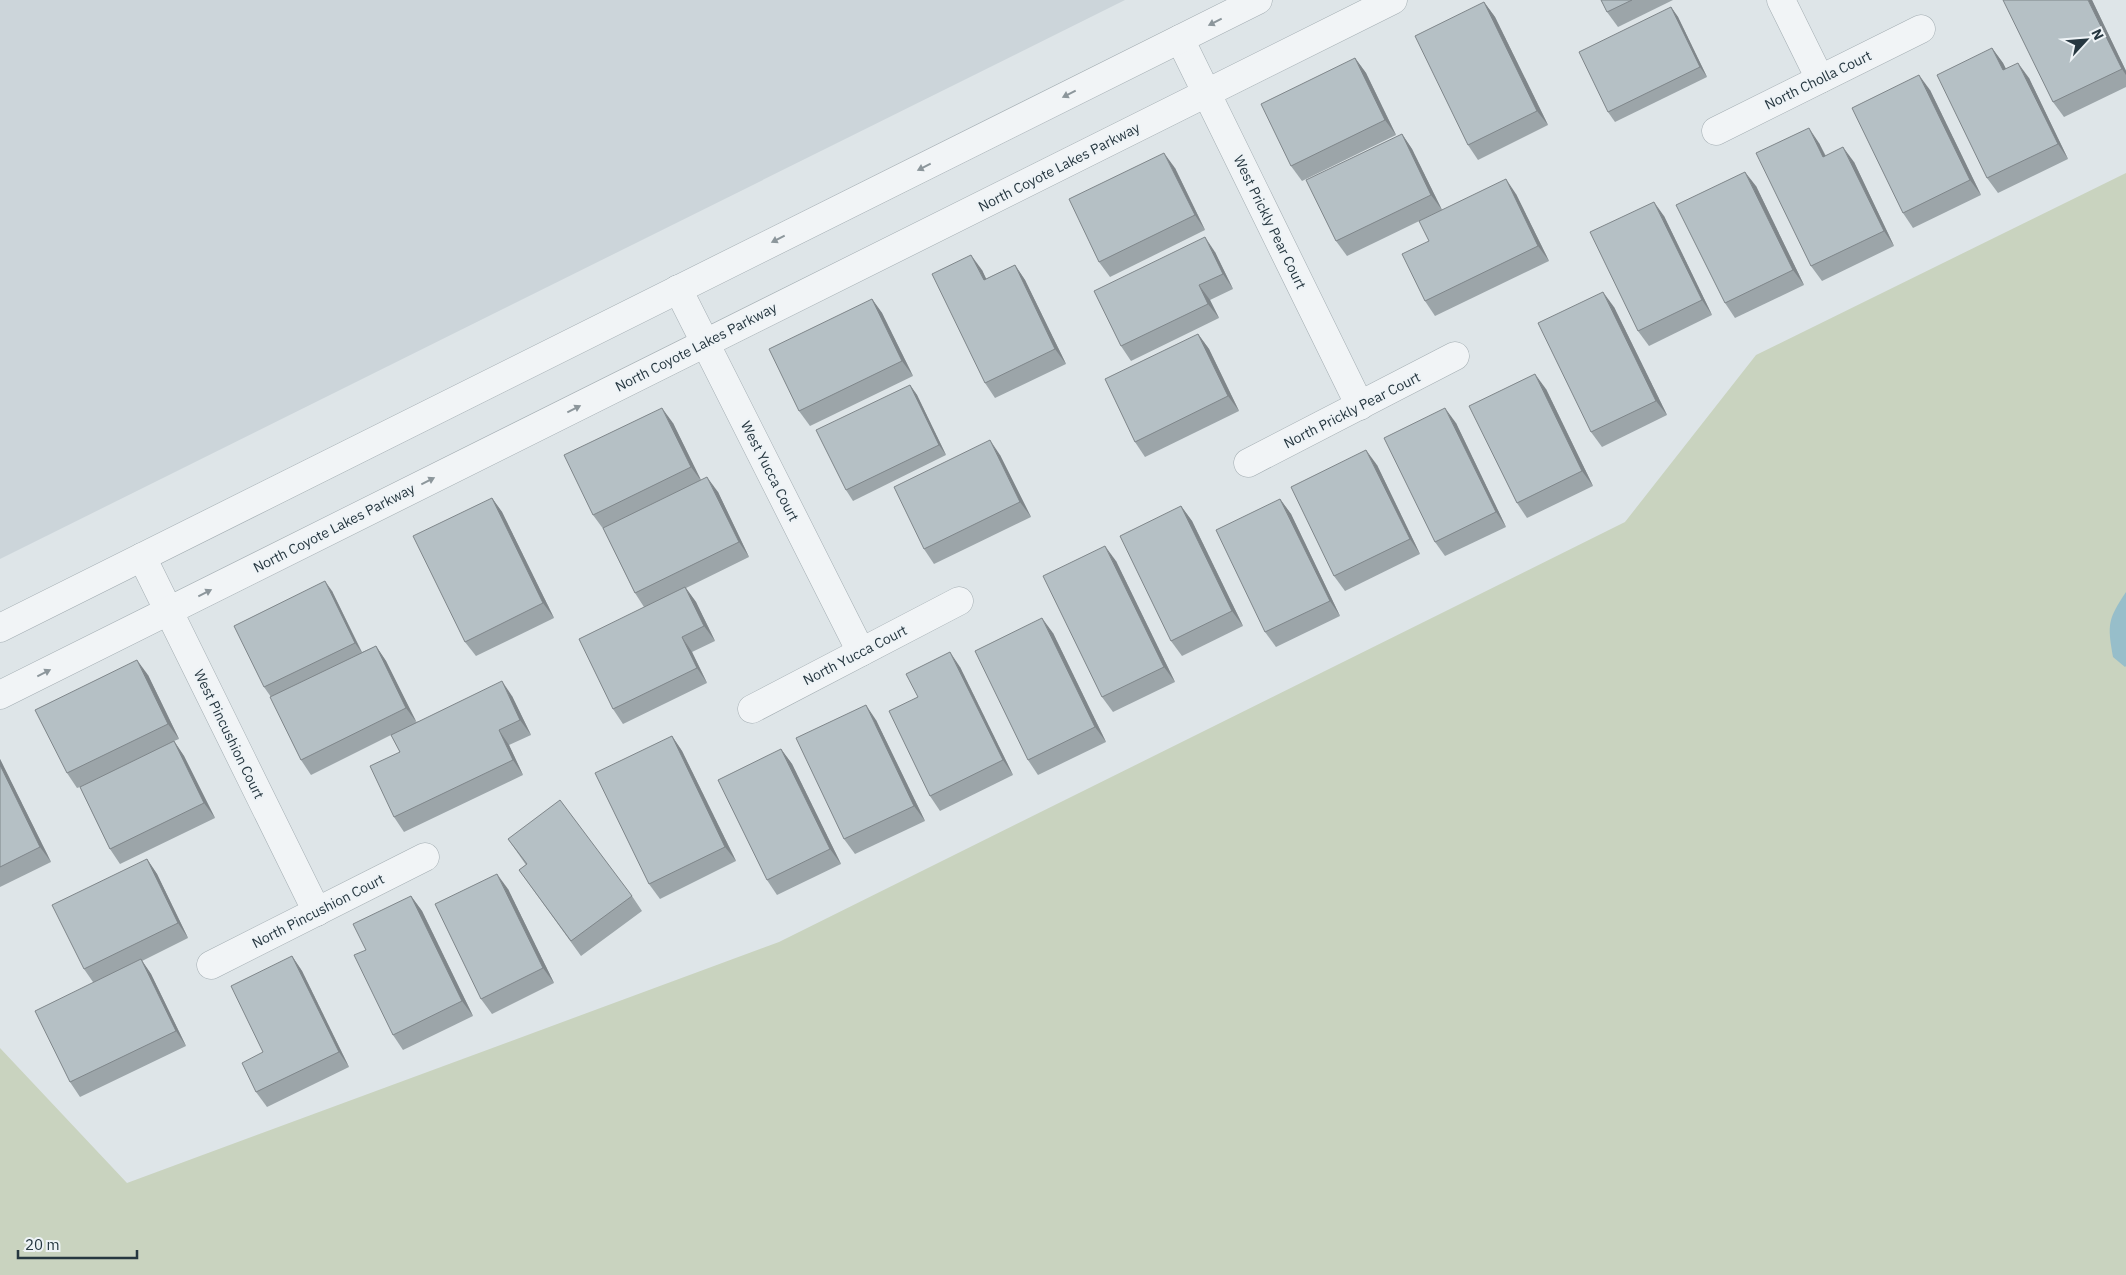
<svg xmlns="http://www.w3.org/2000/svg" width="2126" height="1275" font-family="'IBM Plex Sans',sans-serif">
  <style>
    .built { fill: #ccd5da }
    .green { fill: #c9d3bf }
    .water { fill: #97beca }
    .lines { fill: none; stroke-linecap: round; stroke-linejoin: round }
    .minor-casing { stroke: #a3adb2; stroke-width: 29 }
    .minor { stroke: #f1f4f6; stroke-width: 28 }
    .wall { fill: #9ca5a9 }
    .shaded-wall { fill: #7f868a }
    .building { fill: #b5c0c5; stroke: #7f868a }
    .oneway { fill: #8c969b }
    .labels { text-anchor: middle; stroke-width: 4.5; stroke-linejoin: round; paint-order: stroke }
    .street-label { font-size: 14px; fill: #263740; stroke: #eef3f6 }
  </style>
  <rect width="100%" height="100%" fill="#dee5e8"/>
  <!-- built -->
  <path class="built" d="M0,0H1125L0,559Z"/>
  <!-- green -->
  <path class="green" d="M2126,173V1275H0V1048L127,1183L779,942L1625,522L1756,355Z"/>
  <!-- water -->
  <path class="water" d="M2126,592V666L2125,667L2113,657C2107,624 2108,619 2126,592Z"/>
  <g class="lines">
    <defs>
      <g id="minor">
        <path d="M1781,0L1820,79"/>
        <path d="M1180,39L1360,406"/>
        <path d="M1716,131L1921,29"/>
        <path d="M678,289L861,652"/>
        <path d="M1248,463L1455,356"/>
        <path d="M142,557L317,912"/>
        <path d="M0,628L1258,0"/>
        <path d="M0,695L1393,0"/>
        <path d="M752,709L959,601"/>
        <path d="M211,965L425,857"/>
      </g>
    </defs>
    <!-- minor casing -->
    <use href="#minor" class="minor-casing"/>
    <!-- minor -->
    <use href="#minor" class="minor"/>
  </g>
  <!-- wall -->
  <g class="wall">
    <path d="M1601,0H1673L1618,27L1607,12Z"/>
    <path d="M2092,0L2126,71V87L2064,117L2053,102Z"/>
    <path d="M1484,2L1495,17L1548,125L1478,160L1468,145Z"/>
    <path d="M1671,7L1678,17L1707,77L1615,122L1608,112Z"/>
    <path d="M1992,48L2003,63L2006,69L2029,78L2068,159L1998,193L1987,178Z"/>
    <path d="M1355,58L1366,73L1396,135L1302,181L1291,166Z"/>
    <path d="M1930,90L1981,195L1913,228L1903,213Z"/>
    <path d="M1402,134L1412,149L1442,210L1347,256L1336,241Z"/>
    <path d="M1819,143L1826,156L1854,162L1894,246L1822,281L1811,266Z"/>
    <path d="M1175,168L1205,230L1110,277L1099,262Z"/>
    <path d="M1756,186L1804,285L1735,318L1725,303Z"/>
    <path d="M1516,194L1549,261L1435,316L1425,301L1429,241Z"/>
    <path d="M1664,216L1712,315L1649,346L1638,331Z"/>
    <path d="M1215,252L1233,289L1210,300L1219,318L1131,361L1121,346Z"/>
    <path d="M1015,265L1025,280L1066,364L995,398L985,383L982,270L986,279Z"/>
    <path d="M872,299L882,313L913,376L810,426L799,411Z"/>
    <path d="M1614,307L1667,415L1602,447L1591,432Z"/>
    <path d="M1198,334L1209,349L1239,411L1145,457L1135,442Z"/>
    <path d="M910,385L917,395L946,455L853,501L846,490Z"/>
    <path d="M1546,389L1593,486L1527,518L1517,503Z"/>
    <path d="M673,423L701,481L718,492L749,557L686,588L696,602L715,641L692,652L707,683L623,724L613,709L644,607L635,593L604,530L593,515Z"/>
    <path d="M1456,423L1506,527L1445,556L1435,542Z"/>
    <path d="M1000,455L1031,517L934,564L924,549Z"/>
    <path d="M1377,465L1420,554L1345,591L1334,576Z"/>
    <path d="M492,498L502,512L554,618L476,656L465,642Z"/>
    <path d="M1280,499L1291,514L1340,616L1276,647L1265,632Z"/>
    <path d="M1181,506L1192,521L1243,626L1182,656L1171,641Z"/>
    <path d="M1116,561L1175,682L1113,712L1102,697Z"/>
    <path d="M332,591L362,652L376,646L386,661L416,722L512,696L531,735L509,745L523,775L404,832L394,817L400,752L391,735L311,775L301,760L271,697L264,687Z"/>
    <path d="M1053,633L1106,742L1038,775L1028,760Z"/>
    <path d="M960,667L1013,775L940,811L930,796L918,697Z"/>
    <path d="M148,675L179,739L174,741L184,756L215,818L120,864L110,849L80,787L77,788L67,773Z"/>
    <path d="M876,720L925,821L855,854L844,839Z"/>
    <path d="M672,736L682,751L736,861L660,899L649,884Z"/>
    <path d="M781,749L792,764L841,864L777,895L767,880Z"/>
    <path d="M0,759L51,862L0,887Z"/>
    <path d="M508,839L632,896L642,911L581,956L519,870L526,865Z"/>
    <path d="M147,859L157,874L188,938L142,961L151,974L186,1046L80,1097L70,1082L93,982L84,969Z"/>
    <path d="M508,889L554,983L492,1014L481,999Z"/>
    <path d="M411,896L422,911L473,1016L403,1050L393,1035L366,950Z"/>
    <path d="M292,956L302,971L349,1067L267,1107L256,1092L263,1052Z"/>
  </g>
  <!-- shaded-wall -->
  <g class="shaded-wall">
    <path d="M2088,0H2092L2126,71V75L2122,69Z"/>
    <path d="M1484,2L1495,17L1548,125L1537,111Z"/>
    <path d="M1671,7L1678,17L1707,77L1700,67Z"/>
    <path d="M1992,48L2003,63L2014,85L2003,70Z"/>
    <path d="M1355,58L1366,73L1396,135L1385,120Z"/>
    <path d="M2018,63L2029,78L2068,159L2058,144Z"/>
    <path d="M1919,75L1930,90L1981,195L1970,180Z"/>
    <path d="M1809,128L1819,143L1833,172L1823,157Z"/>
    <path d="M1402,134L1412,149L1442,210L1431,195Z"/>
    <path d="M1843,147L1854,162L1894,246L1884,231Z"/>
    <path d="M1164,153L1175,168L1205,230L1195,215Z"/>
    <path d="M1745,172L1756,186L1804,285L1793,270Z"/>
    <path d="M1506,179L1516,194L1549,261L1538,246Z"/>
    <path d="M1654,202L1664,216L1712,315L1702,300Z"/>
    <path d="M1205,237L1215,252L1233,289L1223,274Z"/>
    <path d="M971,255L982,270L994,295L984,280Z"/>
    <path d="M1015,265L1025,280L1066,364L1055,349Z"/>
    <path d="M1199,285L1210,300L1219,318L1208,304Z"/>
    <path d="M1603,292L1614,307L1667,415L1656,401Z"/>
    <path d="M872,299L882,313L913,376L902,361Z"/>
    <path d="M1198,334L1209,349L1239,411L1228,396Z"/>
    <path d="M1535,374L1546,389L1593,486L1582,471Z"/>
    <path d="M910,385L917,395L946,455L939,445Z"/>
    <path d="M662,408L673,423L702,482L691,467Z"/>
    <path d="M1445,408L1456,423L1506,527L1496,512Z"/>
    <path d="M990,440L1000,455L1031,517L1020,502Z"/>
    <path d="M1366,450L1377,465L1420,554L1410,539Z"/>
    <path d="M707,477L718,492L749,557L739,542Z"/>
    <path d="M492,498L502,512L554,618L543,603Z"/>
    <path d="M1280,499L1291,514L1340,616L1330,601Z"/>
    <path d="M1181,506L1192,521L1243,626L1232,611Z"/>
    <path d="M1105,546L1116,561L1175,682L1164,667Z"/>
    <path d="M325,581L332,591L362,653L355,643Z"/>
    <path d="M685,587L696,602L715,641L704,626Z"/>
    <path d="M1042,618L1053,633L1106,742L1095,727Z"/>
    <path d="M682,637L692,652L707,683L697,668Z"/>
    <path d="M376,646L386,661L417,723L406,708Z"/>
    <path d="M950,652L960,667L1013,775L1003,760Z"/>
    <path d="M137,660L148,675L179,739L168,724Z"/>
    <path d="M502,681L512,696L531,735L520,720Z"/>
    <path d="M866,705L876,720L925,821L914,806Z"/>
    <path d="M499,730L509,745L523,775L513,760Z"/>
    <path d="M672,736L682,751L736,861L725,847Z"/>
    <path d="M174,741L184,756L215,818L204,803Z"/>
    <path d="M781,749L792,764L841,864L830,849Z"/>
    <path d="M0,759L51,862L40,847L0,765Z"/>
    <path d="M147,859L157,874L188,938L178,923Z"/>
    <path d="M497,874L508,889L554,983L543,968Z"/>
    <path d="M411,896L422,911L473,1016L462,1001Z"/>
    <path d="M292,956L302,971L349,1067L339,1052Z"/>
    <path d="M141,959L151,974L186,1046L176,1031Z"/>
  </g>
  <!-- building -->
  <g class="building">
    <path d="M1601,0H1632L1607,12Z"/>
    <path d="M2003,0H2088L2122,69L2053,102Z"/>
    <path d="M1484,2L1537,111L1468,145L1415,36Z"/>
    <path d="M1671,7L1700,67L1608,112L1579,52Z"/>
    <path d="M1992,48L2003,70L2018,63L2058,144L1987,178L1937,75Z"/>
    <path d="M1355,58L1385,120L1291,166L1261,104Z"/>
    <path d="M1919,75L1970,180L1903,213L1852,108Z"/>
    <path d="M1809,128L1823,157L1843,147L1884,231L1811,266L1756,153Z"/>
    <path d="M1402,134L1431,195L1336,241L1306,180Z"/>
    <path d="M1164,153L1195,215L1099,262L1069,199Z"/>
    <path d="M1745,172L1793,270L1725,303L1676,205Z"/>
    <path d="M1506,179L1538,246L1425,301L1402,254L1429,241L1419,221Z"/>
    <path d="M1654,202L1702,300L1638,331L1590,232Z"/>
    <path d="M1205,237L1223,274L1199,285L1208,304L1121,346L1094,291Z"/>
    <path d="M971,255L984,280L1015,265L1055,349L985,383L932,274Z"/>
    <path d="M1603,292L1656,401L1591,432L1538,323Z"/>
    <path d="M872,299L902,361L799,411L769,349Z"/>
    <path d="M1198,334L1228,396L1135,442L1105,379Z"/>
    <path d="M1535,374L1582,471L1517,503L1469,406Z"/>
    <path d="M910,385L939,445L846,490L816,430Z"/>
    <path d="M662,408L691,467L593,515L564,455Z"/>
    <path d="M1445,408L1496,512L1435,542L1384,438Z"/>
    <path d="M990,440L1020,502L924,549L894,487Z"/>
    <path d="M1366,450L1410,539L1334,576L1291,487Z"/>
    <path d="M707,477L739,542L635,593L603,528Z"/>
    <path d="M492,498L543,603L465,642L413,536Z"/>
    <path d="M1280,499L1330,601L1265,632L1216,530Z"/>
    <path d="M1181,506L1232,611L1171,641L1120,536Z"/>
    <path d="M1105,546L1164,667L1102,697L1043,576Z"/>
    <path d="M325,581L355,643L264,687L234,626Z"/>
    <path d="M685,587L704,626L682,637L697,668L613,709L579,639Z"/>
    <path d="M1042,618L1095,727L1028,760L975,651Z"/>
    <path d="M376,646L406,708L301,760L270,697Z"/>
    <path d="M950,652L1003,760L930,796L889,711L918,697L906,674Z"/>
    <path d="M137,660L168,724L67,773L35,710Z"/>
    <path d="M502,681L520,720L499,730L513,760L394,817L370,766L400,752L391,735Z"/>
    <path d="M866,705L914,806L844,839L796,738Z"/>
    <path d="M672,736L725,847L649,884L595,773Z"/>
    <path d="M174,741L204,803L110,849L80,787Z"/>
    <path d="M781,749L830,849L767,880L718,780Z"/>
    <path d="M0,765L40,847L0,867Z"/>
    <path d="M560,800L632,896L571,941L519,870L527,864L508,839Z"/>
    <path d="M147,859L178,923L84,969L52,905Z"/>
    <path d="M497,874L543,968L481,999L435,904Z"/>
    <path d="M411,896L462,1001L393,1035L354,955L366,950L353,924Z"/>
    <path d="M292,956L339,1052L256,1092L242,1063L263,1052L231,986Z"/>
    <path d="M141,959L176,1031L70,1082L35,1011Z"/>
  </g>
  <!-- one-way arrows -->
  <defs><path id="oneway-solid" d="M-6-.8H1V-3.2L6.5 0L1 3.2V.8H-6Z" transform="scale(1.25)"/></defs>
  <g class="oneway">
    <use href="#oneway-solid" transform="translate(1215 22) rotate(153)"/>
    <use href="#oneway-solid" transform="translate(1069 94) rotate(153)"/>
    <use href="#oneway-solid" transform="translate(924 167) rotate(153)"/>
    <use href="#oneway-solid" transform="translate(778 239) rotate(153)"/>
    <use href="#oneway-solid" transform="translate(574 409) rotate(-27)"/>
    <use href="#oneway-solid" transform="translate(428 481) rotate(-27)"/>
    <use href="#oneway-solid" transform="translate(205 593) rotate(-27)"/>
    <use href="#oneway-solid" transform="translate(44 673) rotate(-27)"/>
  </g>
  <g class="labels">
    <!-- street labels -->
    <g class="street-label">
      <text transform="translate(1818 80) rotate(-26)" y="5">North Cholla Court</text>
      <text transform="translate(1059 167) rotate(-27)" y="5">North Coyote Lakes Parkway</text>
      <text transform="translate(1270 222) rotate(64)" y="5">West Prickly Pear Court</text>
      <text transform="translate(696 347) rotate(-27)" y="5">North Coyote Lakes Parkway</text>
      <text transform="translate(1352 410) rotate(-27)" y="5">North Prickly Pear Court</text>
      <text transform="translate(770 471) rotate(63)" y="5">West Yucca Court</text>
      <text transform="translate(334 528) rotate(-27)" y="5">North Coyote Lakes Parkway</text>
      <text transform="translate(855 655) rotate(-27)" y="5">North Yucca Court</text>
      <text transform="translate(229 734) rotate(64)" y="5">West Pincushion Court</text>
      <text transform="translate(318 911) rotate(-27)" y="5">North Pincushion Court</text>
    </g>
  </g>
  <!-- north arrow -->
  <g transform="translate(2086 40) rotate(64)" stroke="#eef3f6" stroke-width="4" paint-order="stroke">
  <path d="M0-4L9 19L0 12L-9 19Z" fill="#263740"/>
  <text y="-8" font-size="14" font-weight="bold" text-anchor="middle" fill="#263740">N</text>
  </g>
  <!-- scale -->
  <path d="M18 1250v8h119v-8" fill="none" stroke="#263740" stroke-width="2.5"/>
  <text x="25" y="1250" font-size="15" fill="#263740" stroke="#eef3f6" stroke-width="4" paint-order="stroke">20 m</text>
</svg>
